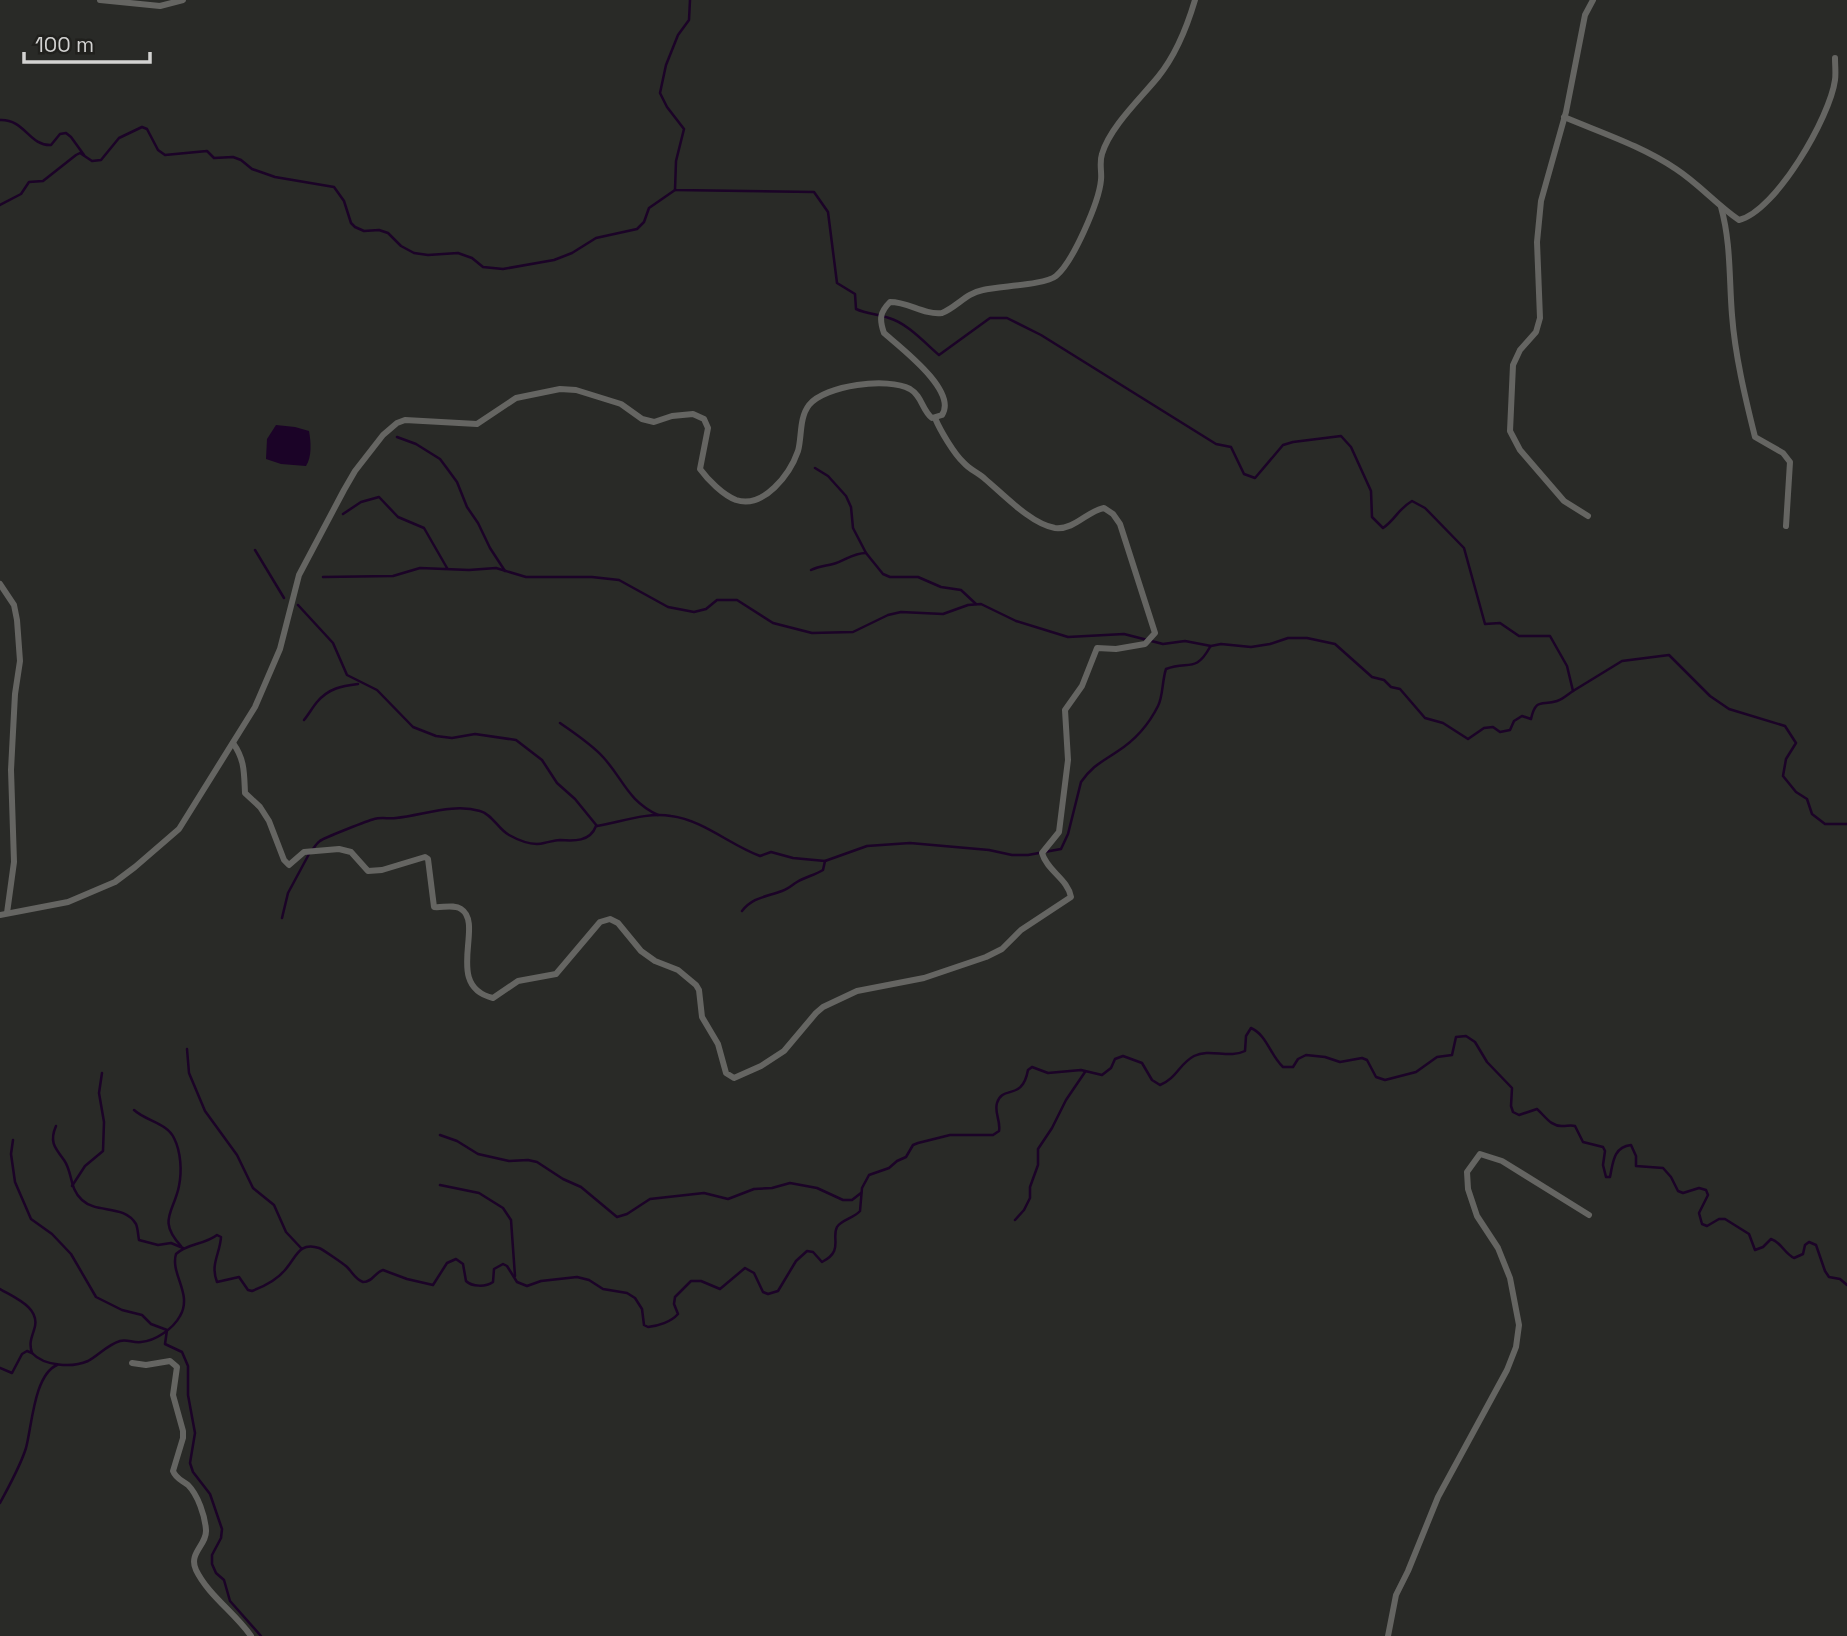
<svg xmlns="http://www.w3.org/2000/svg" width="1847" height="1636" font-family="'Space Grotesk',sans-serif">
  <style>
    .water { fill: #1b0327 }
    .lines { fill: none; stroke-linecap: round; stroke-linejoin: round }
    .stream { stroke: #1b0327; stroke-width: 2.5 }
    .street { stroke: #656562; stroke-width: 6 }
  </style>
  <rect width="100%" height="100%" fill="#292a27"/>
  <!-- water -->
  <path class="water" d="M276,425L295,427L309,431C311,442 312,457 306,466L281,464L266,459L267,439Z"/>
  <g class="lines">
    <!-- stream -->
    <g class="stream">
      <path d="M690,0L689,20L678,35L666,65L660,93L667,107L684,129L676,161L675,190L814,192L828,212L837,283L855,294L856,309C867,314 878,314 889,318C907,323 925,343 939,355L990,318H1007L1041,335L1216,444L1231,447L1244,474L1255,478L1283,445L1293,442L1341,436L1351,447L1371,491L1372,517L1383,528C1396,519 1398,509 1412,501L1425,508L1464,548L1485,624L1500,623L1519,636H1550L1567,666L1573,691L1622,661L1669,655L1710,696L1729,709L1785,726L1796,743L1786,759L1783,776L1796,792L1807,799L1812,814L1825,824H1847"/>
      <path d="M0,120C25,119 29,146 51,145L60,134L66,133L71,137L84,155"/>
      <path d="M0,205L21,194L29,182L43,181L76,155L80,153L92,161L101,160L119,138L142,127L147,129L158,150L165,155L207,151L214,158L233,157L241,160L252,169L275,177L334,187L344,201L351,223L355,227L364,231L379,230L388,233L401,246L414,253L428,255L458,253L472,258L483,267L503,269L554,260L572,253L596,238L637,229L644,222L649,208L675,190"/>
      <path d="M397,437L416,444L440,459L446,467L457,482L467,507L478,523L490,548L505,571"/>
      <path d="M815,468L828,476L846,496L851,507L853,528L866,553L883,574L890,577H918L941,587L961,590L976,604"/>
      <path d="M343,514L361,502L379,497L398,517L424,528L447,568"/>
      <path d="M255,550L284,598"/>
      <path d="M811,570C819,566 825,566 833,564C845,561 852,553 866,553"/>
      <path d="M323,577L393,576L420,568L469,570L496,568L526,577H592L619,580L668,607L694,612L706,609L717,600H737L773,623L812,633L853,632L888,615L901,612L943,614L968,605L981,604L1016,621L1068,637L1124,634L1163,644L1185,641L1211,646L1221,644L1251,647L1270,644L1288,638H1307L1335,644L1372,677L1384,680L1391,687L1400,689L1425,718L1443,723L1468,739L1484,728L1493,727L1500,732L1510,730L1514,721L1522,716L1531,719C1536,697 1542,706 1557,701C1563,699 1568,694 1573,691"/>
      <path d="M298,605L333,643L347,675L377,690L413,727L436,736L452,738L475,734L516,740L542,760L557,783L575,799L597,826C621,822 646,812 671,816C703,820 730,845 760,856L771,852L793,858L825,861L867,846L910,843L989,850L1012,855H1028L1061,849L1068,834L1081,782C1093,765 1102,762 1118,751C1135,740 1149,724 1158,706C1163,697 1162,681 1166,669C1188,660 1195,674 1210,647"/>
      <path d="M304,720C309,714 312,708 317,702C329,688 342,686 358,684"/>
      <path d="M560,723C574,733 591,744 603,757C624,780 627,800 658,815"/>
      <path d="M313,849C315,846 317,843 320,841C323,838 370,820 374,819C381,817 389,819 396,818C424,815 453,803 480,811C492,814 498,829 509,835C518,840 533,846 544,843C550,842 554,840 560,840C574,841 590,842 596,826"/>
      <path d="M742,911C753,897 766,897 782,891C788,889 792,885 797,882C805,877 815,875 823,870L825,861"/>
      <path d="M282,918L288,893L309,854"/>
      <path d="M187,1049L189,1073L205,1111L237,1155L253,1188L274,1205L286,1232L301,1248"/>
      <path d="M134,1110C146,1121 167,1123 174,1138C181,1152 182,1171 179,1186C174,1212 157,1220 181,1246"/>
      <path d="M56,1126C49,1142 55,1148 64,1160C73,1173 69,1188 82,1200C97,1214 124,1204 136,1224C138,1229 138,1235 139,1240L158,1245L171,1243L183,1248"/>
      <path d="M440,1135L457,1141L478,1154L509,1161L528,1160L537,1162L563,1179L581,1187L617,1217L627,1214L650,1199L704,1193L728,1199L754,1189L772,1188L790,1183L817,1188L843,1200H852L861,1193"/>
      <path d="M13,1140L11,1154L15,1182L31,1219L52,1234L71,1254L96,1297L122,1310L142,1315L151,1324L167,1330L165,1344L182,1352L188,1366V1395L195,1433L190,1463L193,1472L210,1494L222,1529L221,1538L212,1555V1564L216,1573L224,1580L230,1601L261,1636"/>
      <path d="M440,1185L479,1193L503,1208L511,1220L515,1276"/>
      <path d="M72,1186L85,1166L103,1151L104,1122L99,1093L102,1073"/>
      <path d="M1015,1220L1024,1210L1030,1198V1187L1038,1165V1149L1052,1128L1066,1100L1085,1072"/>
      <path d="M0,1289C15,1298 42,1308 34,1330C31,1339 29,1344 32,1353C44,1366 72,1368 88,1361C99,1355 107,1345 120,1341C127,1339 133,1343 141,1342C155,1341 173,1329 180,1316C193,1294 170,1274 176,1254C188,1243 204,1245 217,1235L221,1237C220,1254 210,1264 217,1282L239,1277L248,1290L252,1291C265,1286 277,1280 285,1270C296,1258 299,1241 319,1248C322,1249 344,1264 347,1267C353,1273 355,1279 363,1282C373,1282 374,1273 383,1270L407,1279L433,1285L447,1263L456,1259L463,1264L466,1281C472,1287 486,1287 493,1282L494,1269L503,1264L507,1266L517,1282L527,1286L541,1281L577,1277L589,1280L603,1289L627,1293L635,1298L642,1309L644,1325L648,1327C658,1326 671,1322 678,1314L674,1304L675,1297L691,1281H701L720,1289L745,1268L754,1273L763,1292L768,1294L778,1291L796,1261L807,1251L813,1252L822,1262C844,1251 831,1238 837,1227C841,1220 854,1218 860,1211L862,1188L869,1175L889,1168L897,1161L906,1157L913,1145L918,1143L950,1135H993L999,1131C1001,1121 994,1113 997,1103C1003,1084 1022,1102 1028,1070L1032,1067L1048,1073L1081,1070L1102,1075L1111,1068L1115,1059L1123,1056L1142,1063L1152,1080L1160,1085C1177,1078 1179,1064 1194,1056C1210,1048 1229,1059 1245,1051L1246,1036L1251,1028C1267,1035 1270,1055 1283,1067H1293L1298,1059L1306,1055L1325,1057L1340,1062L1362,1058L1367,1060L1376,1077L1385,1080L1416,1072L1437,1057L1452,1055L1456,1037L1466,1036L1475,1042L1487,1062L1512,1088L1511,1106L1513,1112L1519,1115L1537,1109C1545,1116 1551,1127 1563,1126C1567,1126 1571,1125 1575,1126L1583,1142L1603,1147L1605,1151L1603,1165L1606,1177H1610C1613,1163 1613,1147 1631,1145L1636,1156V1166L1663,1168L1671,1177L1678,1191L1683,1193L1699,1188L1706,1190L1708,1195L1699,1213L1702,1224L1707,1226L1719,1219H1725L1749,1234L1755,1250L1763,1247L1771,1239C1781,1242 1784,1253 1794,1258L1803,1254L1805,1245L1809,1242L1816,1245L1825,1271L1829,1277L1840,1279L1847,1285"/>
      <path d="M0,1368L12,1373L22,1354L27,1351L32,1353"/>
      <path d="M0,1503C9,1486 20,1467 26,1448C32,1426 34,1375 57,1365"/>
    </g>
    <!-- street -->
    <g class="street">
      <path d="M100,0L160,6L183,0"/>
      <path d="M1564,117C1602,133 1642,146 1676,169C1699,184 1717,205 1739,220C1776,211 1830,117 1835,80C1836,73 1835,66 1835,58"/>
      <path d="M1721,207C1731,243 1729,278 1732,315C1735,355 1745,397 1755,437L1783,453L1790,462L1786,526"/>
      <path d="M1588,516L1564,501L1520,450L1510,431L1513,365L1520,350L1536,332L1540,318L1537,242L1541,201L1566,112L1585,15L1593,0"/>
      <path d="M0,584L14,605L17,620L20,661L15,694L11,770L14,862L7,913"/>
      <path d="M233,743C245,760 244,773 245,793L260,807L269,821L284,860L289,865L304,852L339,849L351,852L368,871L382,870L425,857L428,859L434,907C442,908 454,904 461,909C485,924 443,986 493,998L518,981L556,974L600,922L610,919L618,923L641,951L655,961L678,970L696,985L699,990L702,1017L718,1044L726,1073L734,1078L761,1066L784,1051L816,1013L823,1007L857,991L924,978L986,957L1002,949L1021,930L1071,897C1068,879 1047,871 1042,853L1059,832L1068,760L1065,710L1082,686L1097,648L1116,649L1145,644L1155,633L1120,524L1113,514L1104,508C1087,511 1075,530 1055,528C1031,524 1003,494 985,479C979,473 970,470 964,463C954,454 940,430 935,418"/>
      <path d="M0,915L68,902L115,882L135,867L179,829L255,707L280,649L299,575L344,490L355,471L383,435L397,423L405,420L477,424L516,398L560,389L576,390L621,404L642,419L654,422L672,416L693,414L704,419L708,428L700,469C708,480 723,495 736,500C764,509 790,474 798,451C802,437 799,418 809,405C825,385 888,377 910,389C922,396 922,410 932,418L942,415C958,391 901,348 884,333C879,319 880,312 890,302C909,302 923,315 942,313C957,307 966,293 983,290C999,286 1045,285 1056,276C1073,262 1099,202 1101,180C1102,172 1099,163 1102,154C1110,127 1140,99 1158,77C1176,55 1187,27 1195,0"/>
      <path d="M132,1363L146,1365L170,1361L177,1367L173,1395L183,1431V1438L173,1471C176,1479 182,1480 188,1485C198,1495 205,1516 206,1530C207,1545 188,1553 196,1570C208,1595 235,1613 251,1636"/>
      <path d="M1388,1636L1396,1595L1408,1571L1438,1497L1507,1370L1516,1347L1519,1325L1510,1278L1498,1248L1477,1216L1468,1189L1467,1172L1480,1154L1502,1161L1589,1215"/>
    </g>
  </g>
  <!-- scale -->
  <path d="M24 52v10h126v-10" fill="none" stroke="#d3d3d2" stroke-width="3.5"/>
  <text x="35" y="52" font-size="21" fill="#d3d3d2" stroke="#20201d" stroke-width="5" paint-order="stroke">100 m</text>
</svg>
